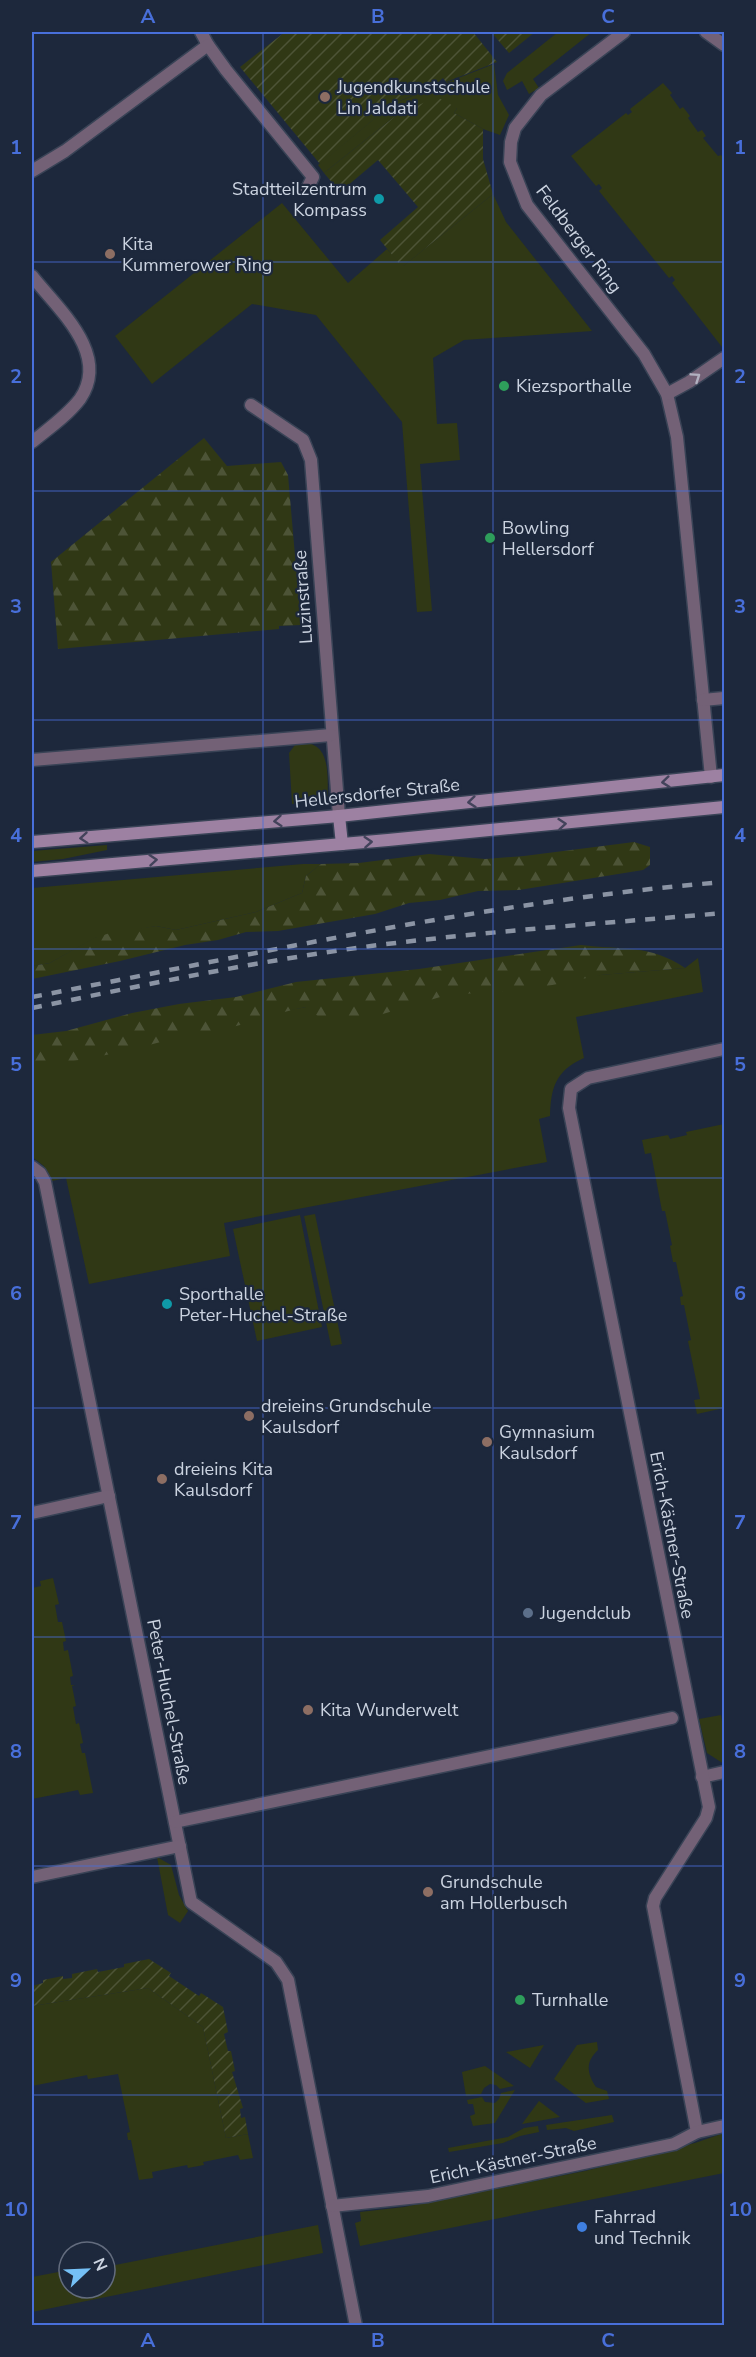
<svg xmlns="http://www.w3.org/2000/svg" width="756" height="2357" font-family="'Nunito Sans',sans-serif">
  <style>
    .green { fill: #303815 }
    .forest { fill: url(#forest-firs) }
    .garden { fill: url(#garden-furrows) }
    .lines { fill: none; stroke-linecap: round; stroke-linejoin: round }
    .minor-casing { stroke: #394356; stroke-width: 15 }
    .secondary-casing { stroke: #394356; stroke-width: 15 }
    .minor { stroke: #736176; stroke-width: 12 }
    .secondary { stroke: #9d81a2; stroke-width: 12 }
    .rail { stroke: #8b94a4; stroke-width: 4.5; stroke-dasharray: 10 10; stroke-linecap: butt }
    .oneway { stroke: #b1b1c0 }
    .oneway2 { stroke: #43435b }
    .grid { fill: none; stroke: #486fda; stroke-width: 1.5; stroke-opacity: 0.55 }
    .education-dot { fill: #8d6e63; stroke: #1d283c; stroke-width: 2 }
    .culture-dot { fill: #0f9aa8; stroke: #1d283c; stroke-width: 2 }
    .leisure-dot { fill: #2e9e5b; stroke: #1d283c; stroke-width: 2 }
    .service-dot { fill: #5c6f8a; stroke: #1d283c; stroke-width: 2 }
    .shop-dot { fill: #3f7fe0; stroke: #1d283c; stroke-width: 2 }
    .labels { text-anchor: middle; stroke-width: 4.5; stroke-linejoin: round; paint-order: stroke }
    .poi-label { font-size: 18px; fill: #cbd3e0; stroke: #1d283c; text-anchor: start }
    .street-label { font-size: 18px; fill: #cbd3e0; stroke: #1d283c }
    .neatline { fill: none; stroke: #486fda; stroke-width: 2 }
    .grid-label { font-size: 20px; text-anchor: middle; font-weight: bold; fill: #486fda }
  </style>
  <defs>
    <pattern id="forest-firs" width="22" height="20" patternUnits="userSpaceOnUse" patternTransform="scale(1.5)"><rect width="22" height="20" fill="#303815"/><path d="M5 1l3.5 6h-7zM16 11l3.5 6h-7z" fill="#4d5437"/></pattern>
    <pattern id="garden-furrows" width="10" height="10" patternUnits="userSpaceOnUse" patternTransform="scale(1.5)"><rect width="10" height="10" fill="#303815"/><path d="M-1 1l2-2M0 10L10 0M9 11l2-2" fill="none" stroke="#4d5437"/></pattern>
  </defs>
  <rect width="100%" height="100%" fill="#1d283c"/>
  <!-- green -->
  <g class="green">
    <path d="M558,32H592L533,79L539,88L529,94L522,81L507,90L503,81L507,73Z"/>
    <path d="M494,64L498,95L509,115L500,135L483,129L454,113L457,108L398,114L324,173L318,165L392,104Z"/>
    <path d="M663,83L672,93L670,95L680,109L683,107L690,116L688,118L698,132L702,130L706,136L703,138L718,156L721,155L724,159V345L722,347L672,283L675,280L672,276L669,278L599,191L602,188L599,184L596,186L571,156L626,113L628,115L632,112L630,109Z"/>
    <path d="M493,194L506,222L592,331L464,340L433,358L437,424L457,423L460,460L420,464L432,611L417,612L402,422L316,315L252,304L152,384L115,336L282,203L348,283L387,249L403,266Z"/>
    <path d="M303,743C332,743 327,778 328,800L292,804L289,753L295,745Z"/>
    <path d="M107,845V850L63,859L32,862V851Z"/>
    <path d="M303,864H321L306,876L302,893L256,912L176,930L156,926L95,938L50,963L32,966V888Z"/>
    <path d="M698,958L703,992L576,1017L584,1058C555,1071 551,1088 550,1116L539,1119L547,1162L224,1223L230,1256L89,1284L66,1178L52,1181L44,1166L32,1157V1056L306,1007L477,985L685,968Z"/>
    <path d="M724,1124V1408L697,1414L694,1400L700,1399L688,1341L691,1340L684,1305H681L680,1297L683,1296L676,1262H673L670,1246L672,1245L665,1211H662L651,1153L645,1154L642,1140L668,1135L670,1139L687,1135L686,1132Z"/>
    <path d="M315,1214L342,1344L331,1346L304,1216Z"/>
    <path d="M300,1215L322,1327L257,1341L233,1229Z"/>
    <path d="M53,1578L59,1604L55,1605L58,1622H62L66,1641L63,1642L64,1651L68,1650L73,1676L70,1677L71,1685H75L72,1686L76,1706L73,1707L76,1724L79,1723L83,1743L80,1744L82,1753H85L93,1793L80,1795L78,1790L32,1799V1588L41,1586L40,1581Z"/>
    <path d="M721,1715L724,1733V1764L707,1753L699,1719Z"/>
    <path d="M157,1857L171,1865L179,1895L188,1911L180,1923L168,1915Z"/>
    <path d="M148,1988L203,2027L226,2138L248,2134L253,2158L240,2160L238,2155L203,2162L204,2165L188,2168L187,2165L152,2172L153,2178L139,2180L131,2140H128L127,2133L130,2132L118,2074L88,2079L87,2075L32,2086V2006Z"/>
    <path d="M597,2042L598,2050C585,2062 587,2073 596,2087L607,2091L609,2099L586,2103L554,2079L577,2045Z"/>
    <path d="M544,2045L530,2068L506,2052Z"/>
    <path d="M485,2066L514,2086L500,2089L496,2085L490,2084L484,2088L481,2094L466,2096L462,2072Z"/>
    <path d="M515,2090L495,2123L473,2126L470,2116L475,2114L473,2104H468L467,2100L482,2097L485,2102L495,2103L499,2099L501,2093Z"/>
    <path d="M539,2101L560,2117L522,2124Z"/>
    <path d="M612,2115L614,2122L574,2131L566,2128L547,2130L546,2125Z"/>
    <path d="M538,2126L539,2132L520,2136L503,2143L449,2152L448,2148L508,2137L524,2128Z"/>
    <path d="M724,2133V2173L360,2246L355,2223L361,2221L360,2212L404,2207L585,2171L695,2143Z"/>
    <path d="M318,2225L323,2253L32,2312V2277L69,2270V2288H105V2267Z"/>
  </g>
  <!-- forest -->
  <g class="forest">
    <path d="M204,438L227,466L281,462L288,475L301,625L279,626V629L58,649L51,562Z"/>
    <path d="M634,842L650,847V865L643,870L519,890L478,891L440,900L409,903L375,914L278,931L246,932L218,940L185,945L120,961L32,979V966L50,963L94,938L110,933L156,926L176,930L256,912L302,893L306,876L321,864L359,863L429,854L485,859L524,856Z"/>
    <path d="M581,945C621,950 650,944 685,968L601,975L528,990L447,995L376,1016L324,1021L306,1007C284,1011 265,1018 244,1024C213,1033 180,1036 149,1045C110,1057 69,1058 32,1073V1035L66,1031L132,1013L179,1004L236,997L296,982L419,969Z"/>
  </g>
  <!-- garden -->
  <g class="garden">
    <path d="M285,32H473L497,62L446,82L443,78L433,87L392,104L320,164L240,67Z"/>
    <path d="M491,32H535L509,53Z"/>
    <path d="M437,97L457,108L454,113L483,129V159L493,194L402,267L380,240L418,207L378,160L340,192L324,173L398,114Z"/>
    <path d="M149,1959L171,1973L169,1976L199,1996L201,1993L223,2007L228,2032L224,2034L228,2051H231L235,2071L232,2072L243,2108L240,2109L241,2118L245,2117L248,2134L226,2138L203,2027L148,1988L32,2006V1986L43,1983V1980L63,1976V1979L72,1978V1974L97,1969L98,1972L124,1967V1964Z"/>
  </g>
  <g class="lines">
    <defs>
      <g id="minor">
        <path d="M201,32L208,45L226,70L313,177L307,189"/>
        <path d="M624,32L541,95L515,128L511,142L510,162L527,205L644,354L667,394L677,437L711,777"/>
        <path d="M706,32L724,45"/>
        <path d="M32,171L65,151L208,45"/>
        <path d="M32,276C58,309 111,354 80,399C67,416 48,429 32,442"/>
        <path d="M667,394L689,382L724,358"/>
        <path d="M251,405L303,440L311,460L339,816"/>
        <path d="M703,700L724,698"/>
        <path d="M32,760L331,735"/>
        <path d="M32,1167L40,1173L45,1182L191,1902L276,1962L288,1980L356,2326"/>
        <path d="M32,1513L109,1496"/>
        <path d="M702,1777L724,1772"/>
        <path d="M175,1822L672,1718"/>
        <path d="M32,1877L180,1846"/>
        <path d="M697,2132L653,1906L655,1898L706,1818L709,1807L569,1108L571,1089L588,1078L724,1049"/>
        <path d="M332,2206L428,2196L674,2144L697,2132L724,2126"/>
      </g>
      <g id="secondary">
        <path d="M339,816L342,844"/>
        <path d="M32,842L339,816L724,775"/>
        <path d="M32,871L388,840L724,807"/>
      </g>
    </defs>
    <!-- minor casing -->
    <use href="#minor" class="minor-casing"/>
    <!-- secondary casing -->
    <use href="#secondary" class="secondary-casing"/>
    <!-- minor -->
    <use href="#minor" class="minor"/>
    <!-- secondary -->
    <use href="#secondary" class="secondary"/>
    <!-- rail -->
    <g class="rail">
      <path d="M32,997C262,953 491,901 724,882"/>
      <path d="M32,1008C144,985 257,961 371,946C489,931 607,923 724,913"/>
    </g>
  </g>
  <!-- one-way arrows -->
  <defs><path id="oneway-chevron" d="M-2-3.5L2.5 0L-2 3.5" fill="none" stroke-width="1.6" stroke-linecap="round" stroke-linejoin="round" transform="scale(1.5)"/></defs>
  <use class="oneway" href="#oneway-chevron" transform="translate(696 377) rotate(-34)"/>
  <g class="oneway2">
    <use href="#oneway-chevron" transform="translate(666 782) rotate(174)"/>
    <use href="#oneway-chevron" transform="translate(472 802) rotate(174)"/>
    <use href="#oneway-chevron" transform="translate(278 821) rotate(175)"/>
    <use href="#oneway-chevron" transform="translate(562 824) rotate(-5)"/>
    <use href="#oneway-chevron" transform="translate(84 838) rotate(175)"/>
    <use href="#oneway-chevron" transform="translate(368 842) rotate(-4)"/>
    <use href="#oneway-chevron" transform="translate(153 860) rotate(-5)"/>
  </g>
  <!-- grid -->
  <path class="grid" d="M263,32V2326M493,32V2326M32,262H724M32,491H724M32,720H724M32,949H724M32,1178H724M32,1408H724M32,1637H724M32,1866H724M32,2095H724"/>
  <!-- markers -->
  <g class="education-dot">
    <circle cx="325" cy="97" r="6"/>
    <circle cx="110" cy="254" r="6"/>
    <circle cx="249" cy="1416" r="6"/>
    <circle cx="487" cy="1442" r="6"/>
    <circle cx="162" cy="1479" r="6"/>
    <circle cx="308" cy="1710" r="6"/>
    <circle cx="428" cy="1892" r="6"/>
  </g>
  <g class="culture-dot">
    <circle cx="379" cy="199" r="6"/>
    <circle cx="167" cy="1304" r="6"/>
  </g>
  <g class="leisure-dot">
    <circle cx="504" cy="386" r="6"/>
    <circle cx="490" cy="538" r="6"/>
    <circle cx="520" cy="2000" r="6"/>
  </g>
  <circle class="service-dot" cx="528" cy="1613" r="6"/>
  <circle class="shop-dot" cx="582" cy="2227" r="6"/>
  <g class="labels">
    <!-- poi labels -->
    <g class="poi-label">
      <text x="337" y="93">Jugendkunstschule<tspan x="337" dy="21">Lin Jaldati</tspan></text>
      <text x="367" y="195" text-anchor="end">Stadtteilzentrum<tspan x="367" dy="21">Kompass</tspan></text>
      <text x="122" y="250">Kita<tspan x="122" dy="21">Kummerower Ring</tspan></text>
      <text x="516" y="392">Kiezsporthalle</text>
      <text x="502" y="534">Bowling<tspan x="502" dy="21">Hellersdorf</tspan></text>
      <text x="179" y="1300">Sporthalle<tspan x="179" dy="21">Peter-Huchel-Straße</tspan></text>
      <text x="261" y="1412">dreieins Grundschule<tspan x="261" dy="21">Kaulsdorf</tspan></text>
      <text x="499" y="1438">Gymnasium<tspan x="499" dy="21">Kaulsdorf</tspan></text>
      <text x="174" y="1475">dreieins Kita<tspan x="174" dy="21">Kaulsdorf</tspan></text>
      <text x="540" y="1619">Jugendclub</text>
      <text x="320" y="1716">Kita Wunderwelt</text>
      <text x="440" y="1888">Grundschule<tspan x="440" dy="21">am Hollerbusch</tspan></text>
      <text x="532" y="2006">Turnhalle</text>
      <text x="594" y="2223">Fahrrad<tspan x="594" dy="21">und Technik</tspan></text>
    </g>
    <!-- street labels -->
    <g class="street-label">
      <text transform="translate(579 239) rotate(53)" y="6">Feldberger Ring</text>
      <text transform="translate(303 597) rotate(-94)" y="6">Luzinstraße</text>
      <text transform="translate(377 793) rotate(-6)" y="6">Hellersdorfer Straße</text>
      <text transform="translate(672 1535) rotate(79)" y="6">Erich-Kästner-Straße</text>
      <text transform="translate(169 1702) rotate(79)" y="6">Peter-Huchel-Straße</text>
      <text transform="translate(513 2160) rotate(-12)" y="6">Erich-Kästner-Straße</text>
    </g>
  </g>
  <!-- border -->
  <rect width="756" height="2357" fill="none" stroke="#1d283c" stroke-width="66"/>
  <!-- north arrow -->
  <g transform="translate(87 2270) rotate(67)"><circle r="28" fill="#1d283c" stroke="#636c7e" stroke-width="1.5"/>
  <path d="M0-4.5L10 22L0 15L-10 22Z" fill="#75c0f6"/>
  <text y="-9" font-size="16" font-weight="bold" text-anchor="middle" fill="#cbd3e0">N</text>
  </g>
  <rect x="33" y="33" width="690" height="2291" class="neatline"/>
  <g class="grid-label">
    <text x="148" y="23">A</text>
    <text x="378" y="23">B</text>
    <text x="608" y="23">C</text>
    <text x="16" y="154">1</text>
    <text x="740" y="154">1</text>
    <text x="16" y="383">2</text>
    <text x="740" y="383">2</text>
    <text x="16" y="613">3</text>
    <text x="740" y="613">3</text>
    <text x="16" y="842">4</text>
    <text x="740" y="842">4</text>
    <text x="16" y="1071">5</text>
    <text x="740" y="1071">5</text>
    <text x="16" y="1300">6</text>
    <text x="740" y="1300">6</text>
    <text x="16" y="1529">7</text>
    <text x="740" y="1529">7</text>
    <text x="16" y="1758">8</text>
    <text x="740" y="1758">8</text>
    <text x="16" y="1987">9</text>
    <text x="740" y="1987">9</text>
    <text x="16" y="2216">10</text>
    <text x="740" y="2216">10</text>
    <text x="148" y="2347">A</text>
    <text x="378" y="2347">B</text>
    <text x="608" y="2347">C</text>
  </g>
</svg>
